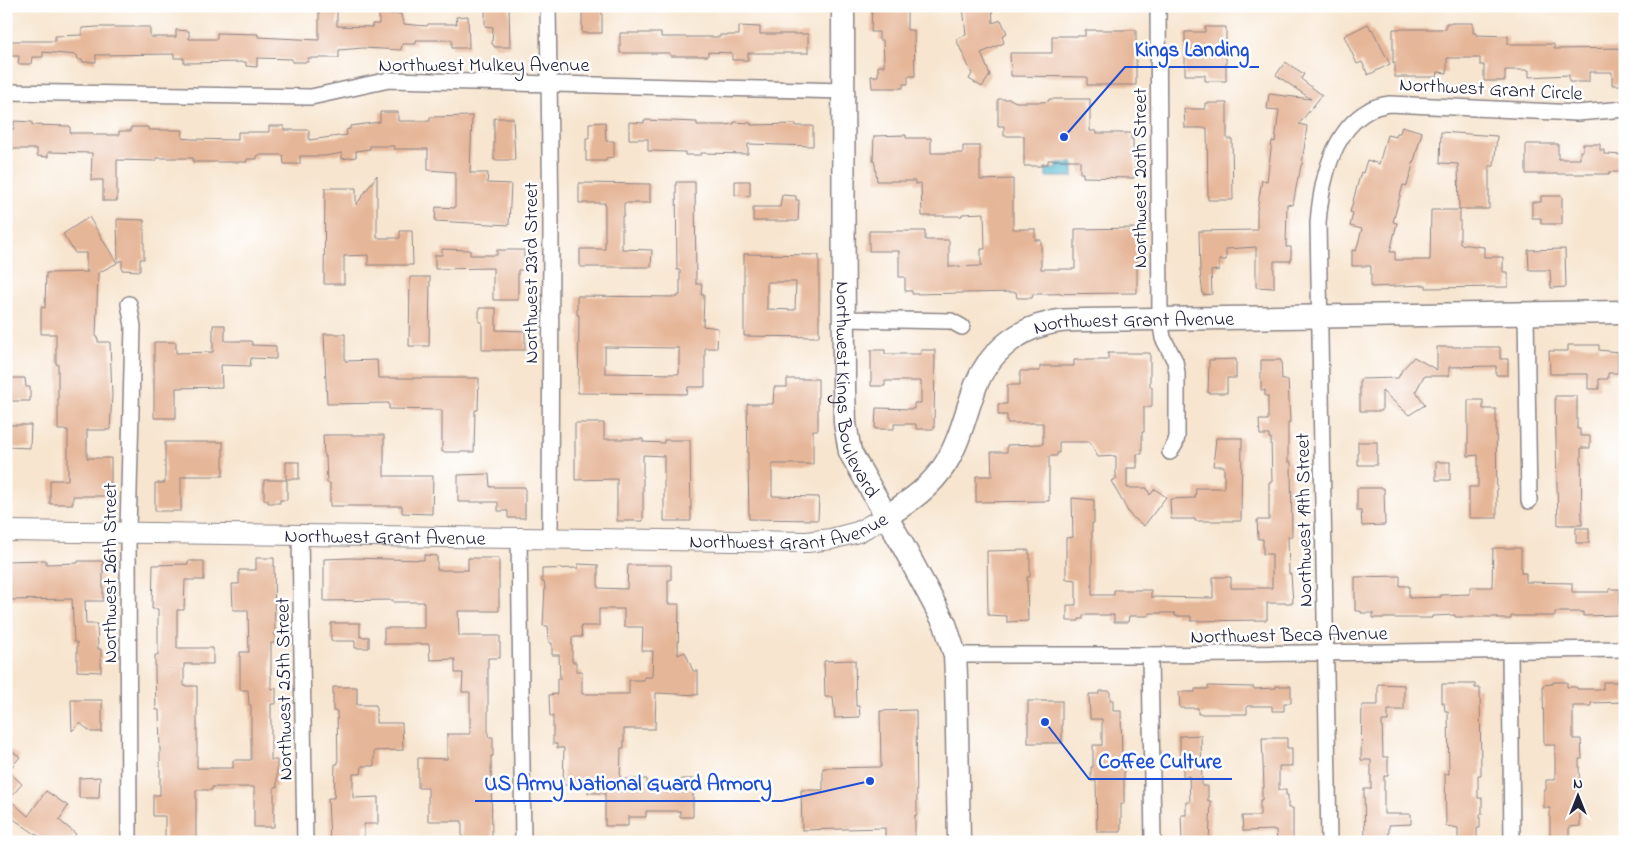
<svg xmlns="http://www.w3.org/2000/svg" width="1631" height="848" font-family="'Indie Flower',sans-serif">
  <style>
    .water { fill: #52b7d0; stroke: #3a6c86 }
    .building { fill: #e6b698; fill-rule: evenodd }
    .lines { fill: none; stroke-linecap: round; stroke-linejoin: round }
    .minor-casing { stroke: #8c8485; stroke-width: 18 }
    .tertiary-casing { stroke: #8c8485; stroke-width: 22 }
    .secondary-casing { stroke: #8c8485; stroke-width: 25 }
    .minor { stroke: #fff; stroke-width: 15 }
    .tertiary { stroke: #fff; stroke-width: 20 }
    .secondary { stroke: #fff; stroke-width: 22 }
    .labels { text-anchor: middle; stroke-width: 5; stroke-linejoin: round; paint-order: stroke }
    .street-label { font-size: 20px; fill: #22223b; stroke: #fff }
    .leader { fill: none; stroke: #1d4ed8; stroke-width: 2 }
    .callout-dot { fill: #1d4ed8; stroke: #fff; stroke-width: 2 }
    .callout-label { font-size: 21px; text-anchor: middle; font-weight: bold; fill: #1d4ed8; stroke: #fff; stroke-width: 5; stroke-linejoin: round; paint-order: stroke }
  </style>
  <rect width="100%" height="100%" fill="#fff"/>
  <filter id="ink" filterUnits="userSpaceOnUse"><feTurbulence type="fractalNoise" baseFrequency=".02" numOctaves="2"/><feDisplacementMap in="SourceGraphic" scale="10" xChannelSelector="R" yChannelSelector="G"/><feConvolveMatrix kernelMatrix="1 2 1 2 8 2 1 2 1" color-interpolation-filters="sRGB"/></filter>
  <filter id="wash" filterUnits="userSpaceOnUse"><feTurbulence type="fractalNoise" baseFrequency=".0096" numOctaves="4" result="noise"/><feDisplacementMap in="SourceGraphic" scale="20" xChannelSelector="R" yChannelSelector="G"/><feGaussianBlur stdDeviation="1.12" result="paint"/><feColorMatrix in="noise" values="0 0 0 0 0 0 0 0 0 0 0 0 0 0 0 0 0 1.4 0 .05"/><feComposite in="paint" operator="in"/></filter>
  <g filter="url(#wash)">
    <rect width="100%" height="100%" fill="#f7e5cf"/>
    <!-- water -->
    <path class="water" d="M1057,163H1073V177H1046V169H1057Z"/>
    <g id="blocks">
      <!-- building -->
      <g class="building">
        <path d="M319,6H337V26L372,27V24H379V14H401L403,24L427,26L428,24H457L456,17L468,16L469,48H452V40H416V44H402L401,50L363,48L339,50V58H308V62H292V59L257,58V67L246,66V62L184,63V58H174V54L96,55V62H83L82,60H78L77,55L43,52V57H32L31,64H18L19,56H6V41H55V36L82,35V28L98,27H150V37H176V30L189,31V39H217V33L258,34V37L319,40Z"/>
        <path d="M485,6H509L510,47H494V45L492,44L493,27L485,26Z"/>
        <path d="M872,6H907V30H914L915,76H908V84H903V88H872L871,76H878V66H884V63L883,40H879V32H871Z"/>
        <path d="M963,6H992L993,23L1001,20L1007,33L1002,36L1004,43L981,53L990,75L982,87L969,79L972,74L956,39L966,35Z"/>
        <rect x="582" y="9" width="20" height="24"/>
        <path d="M1446,23H1473V33H1476V35L1508,36V44H1554V49L1625,48V85H1612V72H1589V82H1569V75L1529,77V70H1505V81H1484V65H1480V58H1447V73L1438,72L1437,77H1395V62L1393,63V29H1446Z"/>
        <path d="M1368,24L1371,30L1372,29L1390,64L1368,75L1362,62L1357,64L1344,36Z"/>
        <path d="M739,26L760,27V34H808V53H748V60H732V53L708,52V56H670V53H620V33H661V37H720V35H739Z"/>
        <path d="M1205,27H1226V81H1205V75H1185V32H1205Z"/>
        <path d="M1085,30H1136V85H1087V77L1011,76L1010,53H1052V36H1085Z"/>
        <path d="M1285,62L1304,74L1301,79L1322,95L1299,124L1307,126L1302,165H1301L1299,177H1298L1293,205L1287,204L1286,247H1291V261H1274V288L1256,287V247L1226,249V260H1219V270L1211,271L1212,294L1203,295L1200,271L1199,231L1257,230V210L1262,180L1267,181L1272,141L1275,142L1279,110L1267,109L1269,94L1311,99L1276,75Z"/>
        <path d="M998,99H1010L1016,102H1043L1049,101V99H1090V131H1096V133H1131V139H1133V149H1135V172H1134V178L1083,177V173H1080V161L1078,160H1048V164H1042V166H1024V136H1004V126H998Z"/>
        <path d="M1205,103H1227V139H1232L1233,200H1208L1207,128H1185L1184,109H1205Z"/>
        <path d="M380,112H398V121H430V117L472,116L470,173H488L487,183L511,184L509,225L435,221L436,207L455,208V172L428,170V149H394V146H370V149L356,151V157L342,159V153L325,156H300V164H284L283,155H257V159H247V162H193V158H156V161L117,160V201H103V180H91L92,153L48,152V157L37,156V149H6V129H14V121L32,122V125L70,126V133H93V135H119V131H131V127H148V130H183L182,138L191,139L238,140V132H269V126H284V130H309V140L347,135L346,130L350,129V126L380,122Z"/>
        <path d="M494,118H513L515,160H494Z"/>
        <path d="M644,120L697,122V125H725L734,124V122L751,123V125L796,124V126H813V146L748,144V154L701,153V155H685V152L648,151V139H629V122L644,123Z"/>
        <path d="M605,122L606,141H614V157L606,158V161H586V138H589V123Z"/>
        <path d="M1402,126L1422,132L1407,186L1403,185L1393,222L1397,223L1390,252H1395V260H1430L1431,210H1460V244L1484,247V257H1503V272H1508V287L1426,288V285L1371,287V266H1352V250L1356,251L1362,229L1350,226L1353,213L1350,212L1361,172L1363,173L1367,160L1379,164L1387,135L1396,137L1397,133H1400Z"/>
        <path d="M1441,132L1497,136L1494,166H1489V209H1459L1458,164L1440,163Z"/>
        <path d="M906,135V138H931V153H963V146H980V180L1013,179V229H1035V240H1041V269H1075V229L1141,228V254H1137V293L1033,294L1032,298H1017L1016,292L912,294V291H905V277H899V251H869V231H925V240H949V267L981,266V249H985L984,213L962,214V216H922L921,183L915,184V181H877L875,165L874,161H873L874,136Z"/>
        <path d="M1526,144H1558V159H1580V151H1583V144H1600V150H1604V154L1625,155V172H1609V174H1526Z"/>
        <path d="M377,175V238H400V231H412L413,265H368V255L344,256V284H324L325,188H356V205Z"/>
        <path d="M735,181H750V196L735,195Z"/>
        <path d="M676,182H695L696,284H702L701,295H704L703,326L718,328L717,348H705V387H688L687,394L578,393L579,315H577V296L678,297V295H680V270H677ZM605,347L679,348V374L605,373Z"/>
        <path d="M579,183L650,184V203H624V216H622V249L652,250L651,267H580V249H605V203H579Z"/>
        <path d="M782,195L796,196V200H799L798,221H753V207H780Z"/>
        <path d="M1541,196H1562V224H1541V218H1532V202H1541Z"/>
        <path d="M89,217L117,263L98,273L96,338H98V342H110L112,395L110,430H87V458H111V496H73V504H50V480H68V430H58V364H56V334H41V307L45,308L46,273L88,272L86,269V253H75L63,234Z"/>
        <path d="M117,219L144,220V259H140V271L122,270V260L118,262Z"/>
        <path d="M442,249L470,250V255H497V250H524V270H518V300H493V268L435,269V255H442Z"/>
        <path d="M1565,249L1566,287L1551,288L1550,270H1529L1528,250Z"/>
        <path d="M744,254L819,255V337L744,336ZM767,282H796L795,310L767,309Z"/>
        <path d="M410,277H430L429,346H409Z"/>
        <path d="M479,308H496V330L525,331V350H482V322H479Z"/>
        <path d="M213,325H225V341H250L252,342V345L276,346V359L251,358L250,366L221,365L222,387L176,388V418H154V342H176V353L213,352Z"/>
        <path d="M324,334H345V361L377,360L378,378H479L478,410H475L474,452H442V410L389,409V403L327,404Z"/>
        <path d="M1568,345H1599V350L1618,352V373H1608V379H1599V389H1588V374H1550L1549,351H1568Z"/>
        <path d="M1437,347H1500V359H1508V375H1496V366L1449,367V376H1424L1416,391L1425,405L1409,415L1382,391V411H1360V379L1398,378L1402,370L1414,357L1437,370Z"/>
        <path d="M871,350H885V354H921V350H935L934,429H916V424H894V429H875L876,408L914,409V403H921V381H885V386H871Z"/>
        <path d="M1108,353H1150V387H1152V407H1144V432H1142V454H1137V468H1127V488H1147L1150,495L1155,489L1166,497L1144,526L1130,515L1111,481L1116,479V456L1098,457L1090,442H1059V453H1057V456H1049V501L976,502V476H992L991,452H1007V445L1043,444V423H1007V415H998V404H1007V385H1020V371H1040V366H1074V360H1108Z"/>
        <path d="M1236,359V378H1227V393H1208L1209,360Z"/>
        <path d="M1261,360H1281L1282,380H1288L1290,422H1288V462H1291L1292,537H1288L1289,574H1291L1293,603H1267V620L1191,621V616H1175V613H1149V616H1129L1128,622H1114V615H1083V619H1079V621H1067V605H1076V580L1066,579V538L1073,537L1072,498L1094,500V523H1092V595H1114V590H1151V597L1213,598V577H1231V588H1272V554H1263V539H1258L1257,520H1269V482H1272L1271,438H1269V435H1260L1259,420H1268V396H1265V390H1261Z"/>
        <path d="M7,378H25L26,387H30V401H7Z"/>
        <path d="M787,379H818V430H813V464H772V496L819,497L818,520L749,519L747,404H773L774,387H787Z"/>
        <path d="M1555,396H1577V429H1580V436H1590V448H1581L1582,525H1558Z"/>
        <path d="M1468,400H1483V409H1496L1497,518H1469V487H1478V455L1468,456Z"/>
        <path d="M575,423H604V439H643V442L664,443V440H690L691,521H664V456L643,455V521H617V479L575,480Z"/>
        <path d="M6,425H31L30,448L6,447Z"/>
        <path d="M323,435H384V476H433L432,514L402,513V506H330V483H327L326,457H324Z"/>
        <path d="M1216,438H1242L1241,521H1195V519H1171L1170,499L1195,498L1196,488H1224V466H1213Z"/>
        <path d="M165,442H223V476H186V477H181V511H155V483H165Z"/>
        <rect x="1358" y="442" width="19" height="23"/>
        <rect x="286" y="462" width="13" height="17"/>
        <rect x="1436" y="462" width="14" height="18"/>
        <path d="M489,474L490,487H525V518H508V511H498V502H458V475Z"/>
        <path d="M264,480H287V500H280V503H268V500H264Z"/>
        <path d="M1357,488H1384L1385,525L1362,526L1361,511H1357Z"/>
        <rect x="1576" y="528" width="13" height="15"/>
        <path d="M1493,548H1521V573H1526V582L1572,583V592H1609V589H1620V615L1583,616V612H1555V616H1511V619H1498V617H1455V615L1432,616V618H1373V613H1361V611H1355V577L1400,576V586H1409V598L1441,597V595L1470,594V587H1492Z"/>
        <path d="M1029,550V554H1030V577H1027L1028,621L1007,622V616L988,615L987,551Z"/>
        <path d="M424,555L437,556V570H468V558H499V611H458L459,636H500V658H488V737H493V756H491L492,842H462V821H428V788H418V758L447,759V734H470V692H462L463,673H455V659L430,660L429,644H384V628H424V602H393V600L324,601V559L351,558L424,560Z"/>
        <path d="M256,558H274L275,643H271V689L276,688V704H271V760H277V787H274V827H254V787H212V790H196V842H165V816H153V795H160V751L159,710H156L155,674V655H158V609H152L153,565L188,564V561H204V580H185L184,610H177V648H213V664H184V686H197V768H233V760H251V705H249L248,690H240V652H249L248,610H233L232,584H239V570H256Z"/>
        <path d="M46,560V564L78,563V561H103V601H85L86,624H97L98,649H101V672L77,671V642H74L72,599L6,600V561Z"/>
        <path d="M578,564L598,565V588L627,589L628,565H671V580H668V604H679L678,655L685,652L693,671H698V695L656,693L655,729H624V748H621L620,779H647V784H681V779H693V817H680V811H646V817H628V826H605V793H588V785H563L564,748H557V744H553V716H550L549,695L557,694V679H560L559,655H552V643H549L548,626H543L545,587L544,582H542V569L578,568ZM599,609H624V627H643L642,651H653L652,677H644V680H629V694H582V671H576V662H572V637H582L581,626H599Z"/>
        <path d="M331,623H360V637H369V648H355V641H331Z"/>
        <path d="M855,660L856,706H859L860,717L835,718L833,697H825L824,661Z"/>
        <path d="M1553,682H1567V687H1577V689H1603V682H1625V702L1591,703V706H1573V739H1581L1582,759H1579L1580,826L1569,827V842H1550V808H1544V790H1546V780H1555V745H1544L1543,685L1553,684Z"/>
        <path d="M1378,684L1404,685V710H1388V721H1382L1383,757H1388V776H1384V814H1411V824L1389,825V842H1365L1364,789H1371V760H1361L1362,705H1378Z"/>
        <path d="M1442,684H1475V688H1480L1481,775H1478V798H1482V814H1480V828H1477V842H1458V828L1446,826L1445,774H1449L1448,711H1445L1444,703H1442Z"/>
        <path d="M1208,686L1254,687V689L1276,688V686H1291V703H1284V711H1272V706H1247V714H1198V708H1180L1179,692H1195V689H1208Z"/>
        <path d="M333,687H357V705H376V723H402L403,750L374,751V766H362L361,774H353V798L378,797V824H364V842H330L328,798H334L335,764H338L337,711H333Z"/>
        <path d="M1099,691H1110V700H1113V711H1121L1122,764H1124V804H1121V832H1097L1096,781H1091V767H1093V745H1102V719H1090L1089,694H1099Z"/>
        <path d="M71,700H102V732H91L80,723L72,731Z"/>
        <rect x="1028" y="701" width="34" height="42"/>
        <path d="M916,710L917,815H915V842H885V828L802,830L801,790H823V768L881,767L880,711Z"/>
        <path d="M1201,735L1202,786H1208V801H1211L1209,842H1182L1181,815H1186V802H1190L1189,776H1183V762H1180V736Z"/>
        <path d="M1262,738H1287V748H1292V766H1279V790H1286V795H1288V808H1293V842H1277L1276,830L1243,831L1242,816H1260V800H1262V788H1264Z"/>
        <path d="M6,747L20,757L8,771L22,784L9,799L28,816L46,791L68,806L59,820L76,834L70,842H47L6,814Z"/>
        <path d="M100,777L99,798H79V778Z"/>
      </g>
    </g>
  </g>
  <g filter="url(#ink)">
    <use href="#blocks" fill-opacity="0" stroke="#8c8485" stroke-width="1"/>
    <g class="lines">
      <defs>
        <g id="minor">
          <path d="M548,6L551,224L550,539"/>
          <path d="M1158,6L1160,319L1163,338L1175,361L1177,373V437L1175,444L1170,452"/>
          <path d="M6,92L311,97L389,80L844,91"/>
          <path d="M1526,314L1529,501"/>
          <path d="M845,319L951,321L962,327"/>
          <path d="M300,535L305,842"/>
          <path d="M519,538L523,842"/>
          <path d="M1510,651L1512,842"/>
          <path d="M955,655H1150L1625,649"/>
          <path d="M1150,655L1153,842"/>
          <path d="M129,842L128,532L133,326L129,304"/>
          <path d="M1329,842L1318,223C1321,185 1331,132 1368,111C1374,107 1382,105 1390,104L1577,113L1625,109"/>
        </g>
        <g id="tertiary">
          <path id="s1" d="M6,531L807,542L831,539L858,532L887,516"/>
        </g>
        <g id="secondary">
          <path id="s2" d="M843,6L844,388L845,423L850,452L901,542L945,624L955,655L956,676L959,842"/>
          <path id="s3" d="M887,516C910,501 931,487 946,463C961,438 966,411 976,385C988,355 1015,331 1046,324C1058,320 1071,320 1084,320L1625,312"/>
        </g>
      </defs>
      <!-- minor casing -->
      <use href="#minor" class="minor-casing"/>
      <!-- tertiary casing -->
      <use href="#tertiary" class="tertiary-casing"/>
      <!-- secondary casing -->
      <use href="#secondary" class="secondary-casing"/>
      <!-- minor -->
      <use href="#minor" class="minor"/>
      <!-- tertiary -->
      <use href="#tertiary" class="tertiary"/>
      <!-- secondary -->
      <use href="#secondary" class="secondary"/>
    </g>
  </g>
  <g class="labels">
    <!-- street labels -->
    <g class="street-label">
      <text x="484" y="71">Northwest Mulkey Avenue</text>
      <text transform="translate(1491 88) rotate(3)" y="7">Northwest Grant Circle</text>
      <text transform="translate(1139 178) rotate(-90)" y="7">Northwest 20th Street</text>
      <text transform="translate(530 273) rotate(-90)" y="7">Northwest 23rd Street</text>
      <text dy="7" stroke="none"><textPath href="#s3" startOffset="348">Northwest Grant Avenue</textPath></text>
      <text dy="7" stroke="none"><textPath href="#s2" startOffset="386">Northwest Kings Boulevard</textPath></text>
      <text transform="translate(1303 520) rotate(-91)" y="7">Northwest 19th Street</text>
      <text dy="7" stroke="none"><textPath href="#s1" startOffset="784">Northwest Grant Avenue</textPath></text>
      <text dy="7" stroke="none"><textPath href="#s1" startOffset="379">Northwest Grant Avenue</textPath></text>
      <text transform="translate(109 573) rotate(-90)" y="7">Northwest 26th Street</text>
      <text transform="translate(1289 634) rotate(-1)" y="7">Northwest Beca Avenue</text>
      <text transform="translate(283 689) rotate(-91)" y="7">Northwest 25th Street</text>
    </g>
  </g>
  <!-- callouts -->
  <path class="leader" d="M1064 137L1125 67H1259M1045 722L1089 779H1232M870 781L782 801H475"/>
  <g class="callout-dot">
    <circle cx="1064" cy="137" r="5"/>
    <circle cx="1045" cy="722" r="5"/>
    <circle cx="870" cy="781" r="5"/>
  </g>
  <g class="callout-label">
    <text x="1192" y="56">Kings Landing</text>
    <text x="1160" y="768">Coffee Culture</text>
    <text x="628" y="790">US Army National Guard Armory</text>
  </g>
  <!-- margin -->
  <rect width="1631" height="848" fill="none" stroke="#fff" stroke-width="25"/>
  <!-- north arrow -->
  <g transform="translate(1578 796)" stroke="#ffffff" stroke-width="4" paint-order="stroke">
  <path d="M0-4L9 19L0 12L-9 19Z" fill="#22223b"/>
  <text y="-8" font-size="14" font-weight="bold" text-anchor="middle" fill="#22223b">N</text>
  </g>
</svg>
